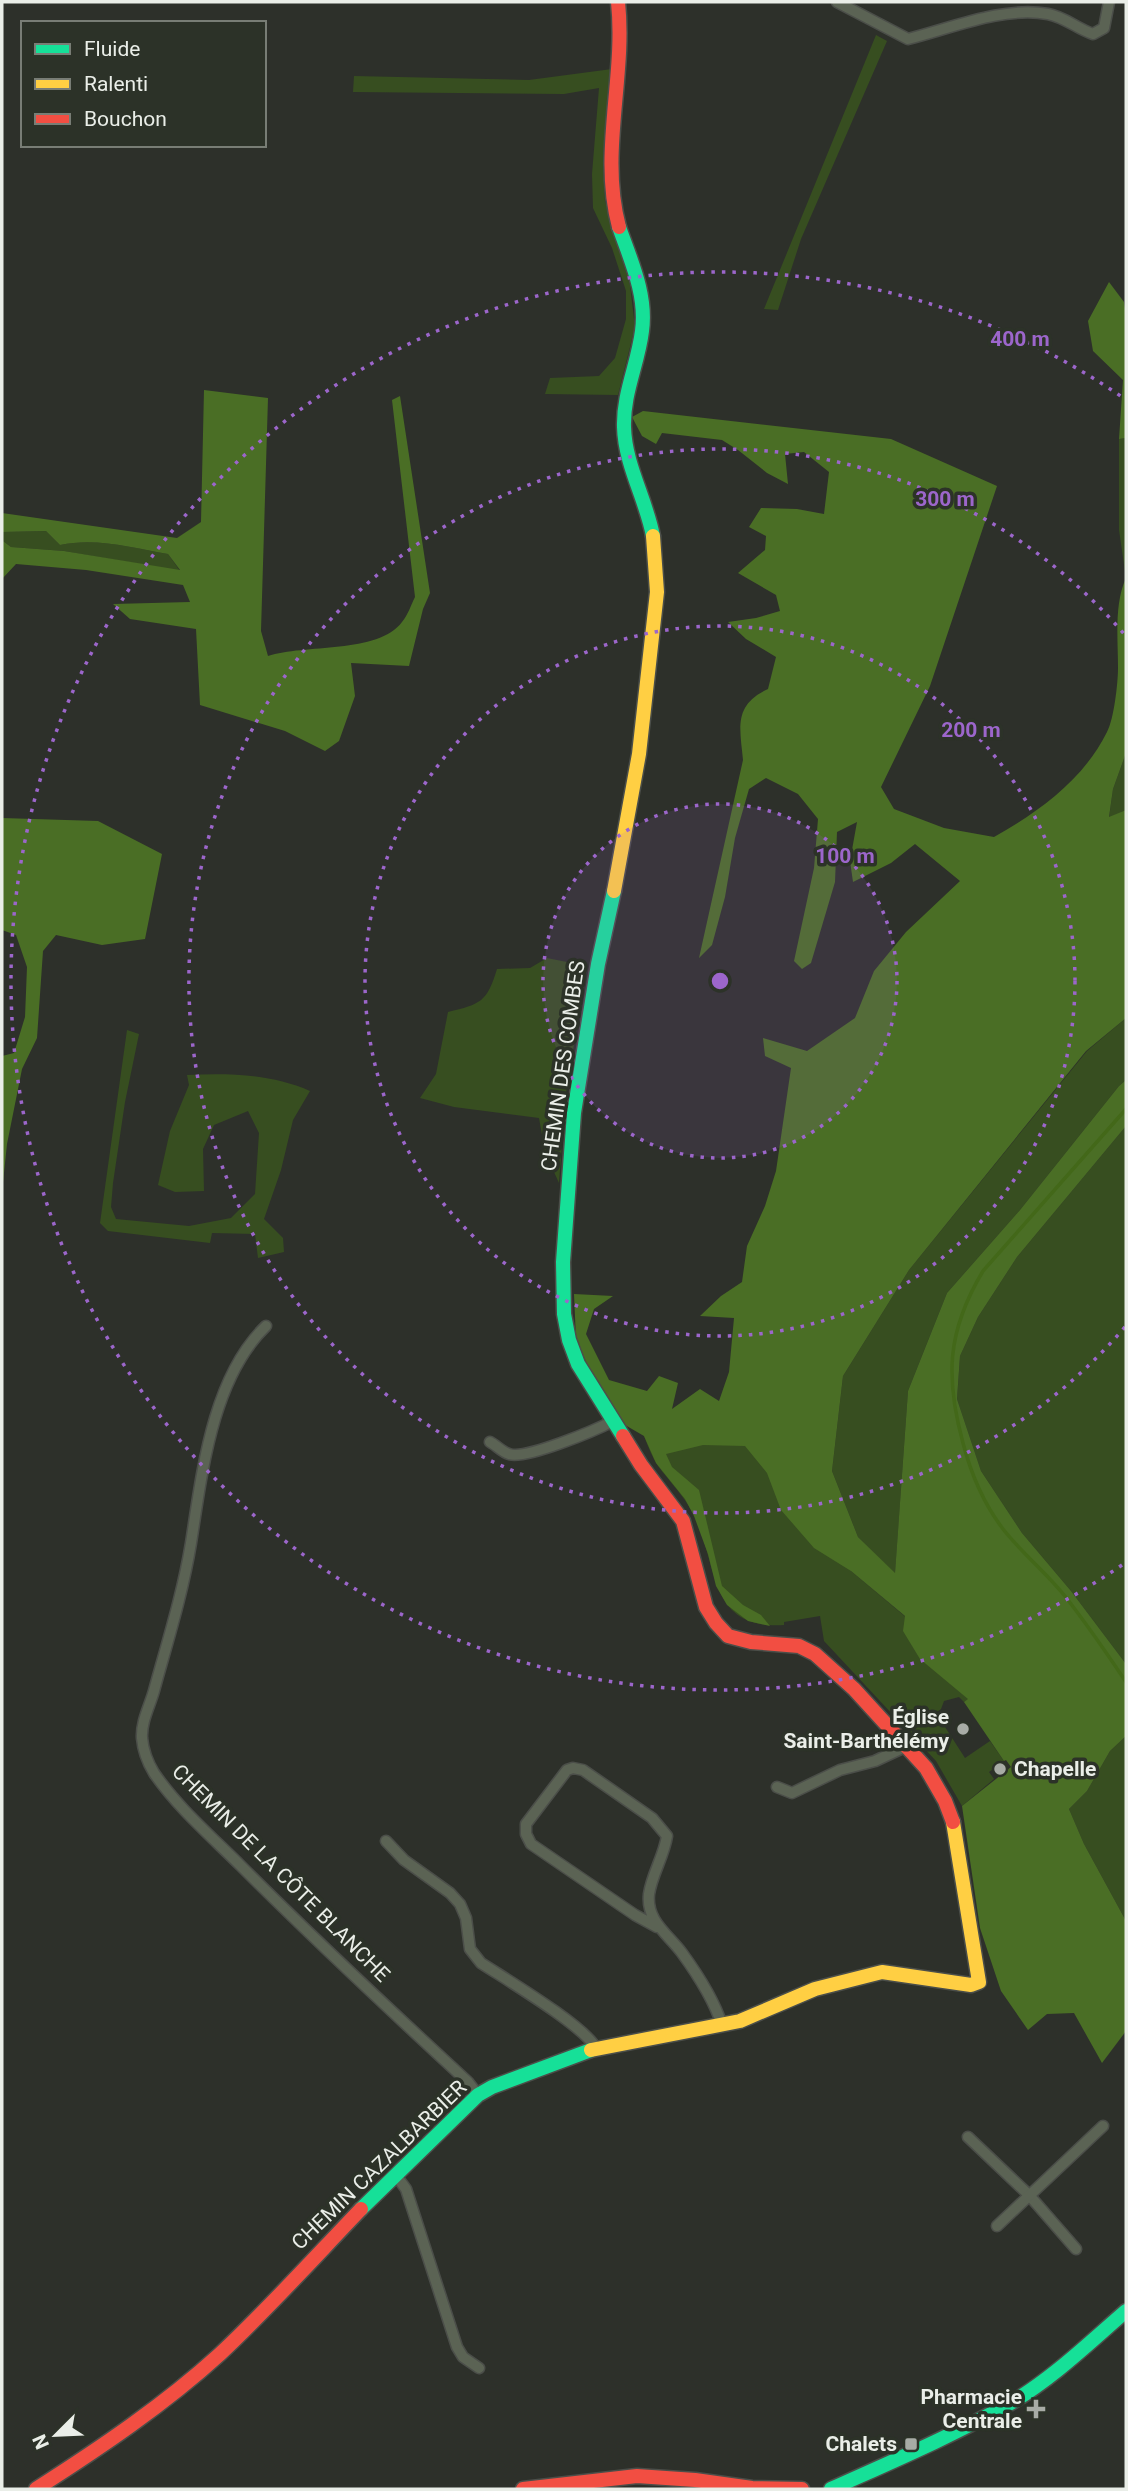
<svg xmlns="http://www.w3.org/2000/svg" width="1128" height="2491" font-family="Roboto,sans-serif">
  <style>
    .green { fill: #374e20 }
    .forest { fill: #4a6e25 }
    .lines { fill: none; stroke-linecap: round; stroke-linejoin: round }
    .stream { stroke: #436819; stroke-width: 3.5 }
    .street-casing { stroke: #4b4e49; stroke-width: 13 }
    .fast-casing { stroke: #4b4e49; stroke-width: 17 }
    .slow-casing { stroke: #4b4e49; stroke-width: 17 }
    .jam-casing { stroke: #4b4e49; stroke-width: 17 }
    .street { stroke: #5b6354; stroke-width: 10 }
    .fast { stroke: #16e098; stroke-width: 14 }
    .slow { stroke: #ffcf43; stroke-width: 14 }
    .jam { stroke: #f24e42; stroke-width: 14 }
    .ring { fill: none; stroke: #9c66cb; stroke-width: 3.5; stroke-dasharray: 3.5 7 }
    .poi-dot { fill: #a8aca6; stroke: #2c3228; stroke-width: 2.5 }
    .labels { text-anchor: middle; stroke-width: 7; stroke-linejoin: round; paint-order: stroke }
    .street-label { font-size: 21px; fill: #eaeee8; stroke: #2c3228 }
    .poi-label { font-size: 21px; font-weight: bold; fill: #eaeee8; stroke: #2c3228; text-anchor: end }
    .centre { fill: #9c66cb; stroke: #2c3228; stroke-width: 3.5 }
    .ring-label { font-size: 21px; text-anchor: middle; font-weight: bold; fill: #9c66cb; stroke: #2c3228; stroke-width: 7; stroke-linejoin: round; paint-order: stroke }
  </style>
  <rect width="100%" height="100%" fill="#2d302a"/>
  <!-- green -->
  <g class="green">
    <path d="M876,35L887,41L801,239L778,310L764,309Z"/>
    <path d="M612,69L603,157L605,201L630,285L635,327L618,395L545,394L550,378L599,376L615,358L626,319V291L612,248L593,208L592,174L599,88L564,94L353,92L354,76L529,80Z"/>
    <path d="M1126,438V578L1119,530V439Z"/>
    <path d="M46,531L60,545C96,537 133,548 168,554L180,571L64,551L11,547L3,541L2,532Z"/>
    <path d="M1126,753V810L1109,818L1113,789Z"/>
    <path d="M547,958L587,966L566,1093L559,1183L545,1152L539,1118L454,1107L420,1098L436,1074L448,1012C481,1004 487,1002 497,969L530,968Z"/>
    <path d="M1126,1018V1080L1119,1086L1020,1210L947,1293L908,1391L895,1574L858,1537L832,1471L843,1376L909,1270L1087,1051Z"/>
    <path d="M127,1030L139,1034L125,1102L113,1183L111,1207L116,1219L189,1226L231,1218L255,1194L259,1133L248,1111L214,1125L203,1149L204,1191L175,1192L158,1185L170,1131L189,1085L187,1075C230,1073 271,1074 310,1091L293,1120L281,1170L264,1219L283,1238L284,1252L258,1258L255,1234L212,1233L210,1243L108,1231L100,1223Z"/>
    <path d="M1126,1126V1664L1071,1591L1022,1533L981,1471L957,1399L960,1356L978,1317L1017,1257Z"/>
    <path d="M783,1412L851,1571L914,1624L976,1695L964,1702L959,1697L944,1701L941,1709L936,1713L965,1758L990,1741L1004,1761L989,1772L994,1779L962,1806L936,1761L824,1641L820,1616L784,1622V1625C706,1630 719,1563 693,1513C683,1495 670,1482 658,1466C652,1457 648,1446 644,1436Z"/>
    <path d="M1126,1736V1921L1084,1844L1069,1809L1087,1791L1110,1751Z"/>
  </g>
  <!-- forest -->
  <g class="forest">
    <path d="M1109,282L1124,302L1126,315V438L1119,439L1123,380L1093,351L1088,321Z"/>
    <path d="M204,390L268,398L261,631L268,656C304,644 378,654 402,622C408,615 411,605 415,597L392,400L400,396L430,593L423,609L409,666L351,663L355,696L339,741L325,751L285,731L200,705L196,629L130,619L113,604L190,602L183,585L86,570L16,564L2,579V534L3,541L11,547L64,551L180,570L168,554C133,548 96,537 60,545L46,531L2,532V513L177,538L201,522Z"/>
    <path d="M643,411L891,439L997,486L930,686L881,787L894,809L944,828L994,837C1040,811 1083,780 1107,732C1114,719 1118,683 1118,668C1118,639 1114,604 1126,578V753L1113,789L1109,817L1126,810V1018L1086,1051L909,1270L843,1376L832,1471L858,1537L895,1573L908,1391L947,1293L1020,1210L1119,1086L1126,1080V1126L1017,1257L978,1317L960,1356L957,1399L981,1471L1022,1533L1071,1591L1126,1664V1736L1110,1751L1087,1791L1069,1809L1084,1844L1126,1921V2031L1102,2063L1074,2013L1047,2014L1028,2030L1001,1991L980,1928L962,1806L1011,1767L1006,1760L1004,1761L964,1702L968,1699L920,1659L903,1631L905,1616L851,1571L814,1548L781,1510L767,1473L745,1446L703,1445L666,1454L672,1467L699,1490L722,1586L743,1605L761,1615L770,1626L748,1621L727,1605L716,1586L708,1554L694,1516L685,1499L656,1463L644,1436L625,1425L593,1378L576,1339L574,1294L613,1296L594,1309L586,1334L609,1380L647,1391L659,1376L678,1383L672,1409L700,1389L719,1401L729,1372L734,1318L700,1316L721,1296L742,1282L747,1246L765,1206L776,1171L791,1068L765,1056L763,1038L807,1051L855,1018L874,971L906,932L960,881L915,844L891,863L853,882L850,861L857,822L837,832L835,882L811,963L802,969L794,961L814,868L818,819L798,794L766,778L749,789L735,838L725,897L712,945L699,958L743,760C740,728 733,705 768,689L776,657L746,639L728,622L756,618L780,611L776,595L738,573L765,550L766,536L749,527L761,508L797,509L824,514L829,472L804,452L785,454L788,484L767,473L738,450L722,440L662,433L656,444L642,436L632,417Z"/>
    <path d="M2,818L98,821L162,854L145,939L102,945L56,935L43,951L37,1038L22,1069L7,1144L2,1192V1056L14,1053L25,1017L27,967L16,935L2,930Z"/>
  </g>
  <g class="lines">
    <!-- stream -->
    <path class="stream" d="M1126,1109L983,1271C947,1331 945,1377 963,1443C971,1474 984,1504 1003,1529C1024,1556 1052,1577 1071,1604C1090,1629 1108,1655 1126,1682"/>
    <defs>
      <g id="street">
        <path d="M837,2L908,39C952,28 1003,6 1048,14C1065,17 1077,29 1093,34L1104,28L1109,2"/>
        <path d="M266,1326C212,1378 202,1473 191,1543C183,1592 168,1640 155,1687C151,1704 141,1720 142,1738C143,1750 148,1763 154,1773C178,1808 212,1837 241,1866C315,1940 391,2011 468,2082L478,2095"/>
        <path d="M490,1442C496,1445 502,1452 509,1454C525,1460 596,1430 613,1421"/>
        <path d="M777,1787L792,1793L840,1770L875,1761L907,1746"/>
        <path d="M386,1841L404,1860L450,1893L460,1904L466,1918L470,1949L481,1963C507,1980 583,2025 596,2048"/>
        <path d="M657,1927L635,1915L531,1844L526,1834V1824L567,1770L573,1768L583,1770L652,1818L667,1836C664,1856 652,1874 649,1894C646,1921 668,1934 682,1953C698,1975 714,2000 722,2025"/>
        <path d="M968,2137L1029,2195L1076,2249"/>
        <path d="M395,2174L406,2189L457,2347L463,2357L479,2368"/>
        <path d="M997,2226L1103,2126"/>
      </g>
      <g id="fast">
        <path d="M619,227C631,261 647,295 642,331C638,364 623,393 624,427C625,465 646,499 653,536"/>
        <path d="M614,891L598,964L574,1113L563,1262L564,1314L569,1340L578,1364L623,1436"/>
        <path d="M361,2209L478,2095L492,2087L591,2050"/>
        <path d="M831,2489C891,2462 952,2436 1009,2404C1052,2379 1089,2343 1126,2311"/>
      </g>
      <g id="slow">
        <path d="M614,891L639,754L657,592L653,536"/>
        <path d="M591,2050L740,2021L815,1989L882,1972L971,1985L979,1982L953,1822"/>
      </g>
      <g id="jam">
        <path d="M618,2C626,77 599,153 619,227"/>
        <path d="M623,1436L641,1465L683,1521L706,1607L716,1623L728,1636L751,1642L799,1646L815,1654L854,1689L926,1768L945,1801L953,1822"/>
        <path d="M36,2489C100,2448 164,2405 220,2354C269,2308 315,2257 361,2209"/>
        <path d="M523,2489L637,2476L695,2480L752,2488L802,2489"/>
      </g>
    </defs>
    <!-- street casing -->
    <use href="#street" class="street-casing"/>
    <!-- fast casing -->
    <use href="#fast" class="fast-casing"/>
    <!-- slow casing -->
    <use href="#slow" class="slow-casing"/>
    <!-- jam casing -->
    <use href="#jam" class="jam-casing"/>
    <!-- street -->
    <use href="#street" class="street"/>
    <!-- fast -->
    <use href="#fast" class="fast"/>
    <!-- slow -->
    <use href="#slow" class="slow"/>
    <!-- jam -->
    <use href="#jam" class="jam"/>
  </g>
  <!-- distance rings -->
  <circle cx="720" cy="981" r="177" fill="#9c66cb" fill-opacity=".12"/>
  <g class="ring">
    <circle cx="720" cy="981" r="177"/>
    <circle cx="720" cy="981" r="355"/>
    <path d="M1125 1327A532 532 0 1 1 1125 635"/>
    <path d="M1122 1565A709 709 0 1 1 1122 397"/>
  </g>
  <!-- markers -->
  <g class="poi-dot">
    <circle cx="963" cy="1729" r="7"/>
    <circle cx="1000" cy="1769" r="7"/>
    <path d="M1032.5 2398.5h7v7h7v7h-7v7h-7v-7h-7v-7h7z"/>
    <rect x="904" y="2437" width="14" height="14" rx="3.5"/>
  </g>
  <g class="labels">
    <!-- street labels -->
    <g class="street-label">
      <text transform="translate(563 1066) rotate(-82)" y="7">CHEMIN DES COMBES</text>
      <text transform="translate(281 1873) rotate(45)" y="7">CHEMIN DE LA CÔTE BLANCHE</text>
      <text transform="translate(379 2165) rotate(-44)" y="7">CHEMIN CAZALBARBIER</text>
    </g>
    <!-- poi labels -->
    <g class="poi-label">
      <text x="949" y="1724">Église<tspan x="949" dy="24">Saint-Barthélémy</tspan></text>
      <text x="1014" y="1776" text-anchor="start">Chapelle</text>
      <text x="1022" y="2404">Pharmacie<tspan x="1022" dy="24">Centrale</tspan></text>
      <text x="897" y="2451">Chalets</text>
    </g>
  </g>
  <circle cx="720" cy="981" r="10" class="centre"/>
  <g class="ring-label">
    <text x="1020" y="346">400 m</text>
    <text x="945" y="506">300 m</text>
    <text x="971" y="737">200 m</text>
    <text x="845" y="863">100 m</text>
  </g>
  <!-- border -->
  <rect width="1128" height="2491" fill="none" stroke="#eaeee8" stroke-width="7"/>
  <!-- legend -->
  <rect x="21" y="21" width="245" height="126" fill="#2c3228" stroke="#787d75" stroke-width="2"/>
  <rect x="35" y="44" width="35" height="10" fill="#16e098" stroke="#787d75" stroke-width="2"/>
  <text x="84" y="56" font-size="21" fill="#eaeee8">Fluide</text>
  <rect x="35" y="79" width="35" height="10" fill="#ffcf43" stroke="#787d75" stroke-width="2"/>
  <text x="84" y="91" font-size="21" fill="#eaeee8">Ralenti</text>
  <rect x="35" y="114" width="35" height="10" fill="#f24e42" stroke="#787d75" stroke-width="2"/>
  <text x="84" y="126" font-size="21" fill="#eaeee8">Bouchon</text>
  <!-- north arrow -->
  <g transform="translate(56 2435) rotate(246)" stroke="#2c3228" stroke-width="5" paint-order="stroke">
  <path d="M0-5L12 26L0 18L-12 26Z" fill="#eaeee8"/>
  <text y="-10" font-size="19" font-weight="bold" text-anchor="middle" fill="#eaeee8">N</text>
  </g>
</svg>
